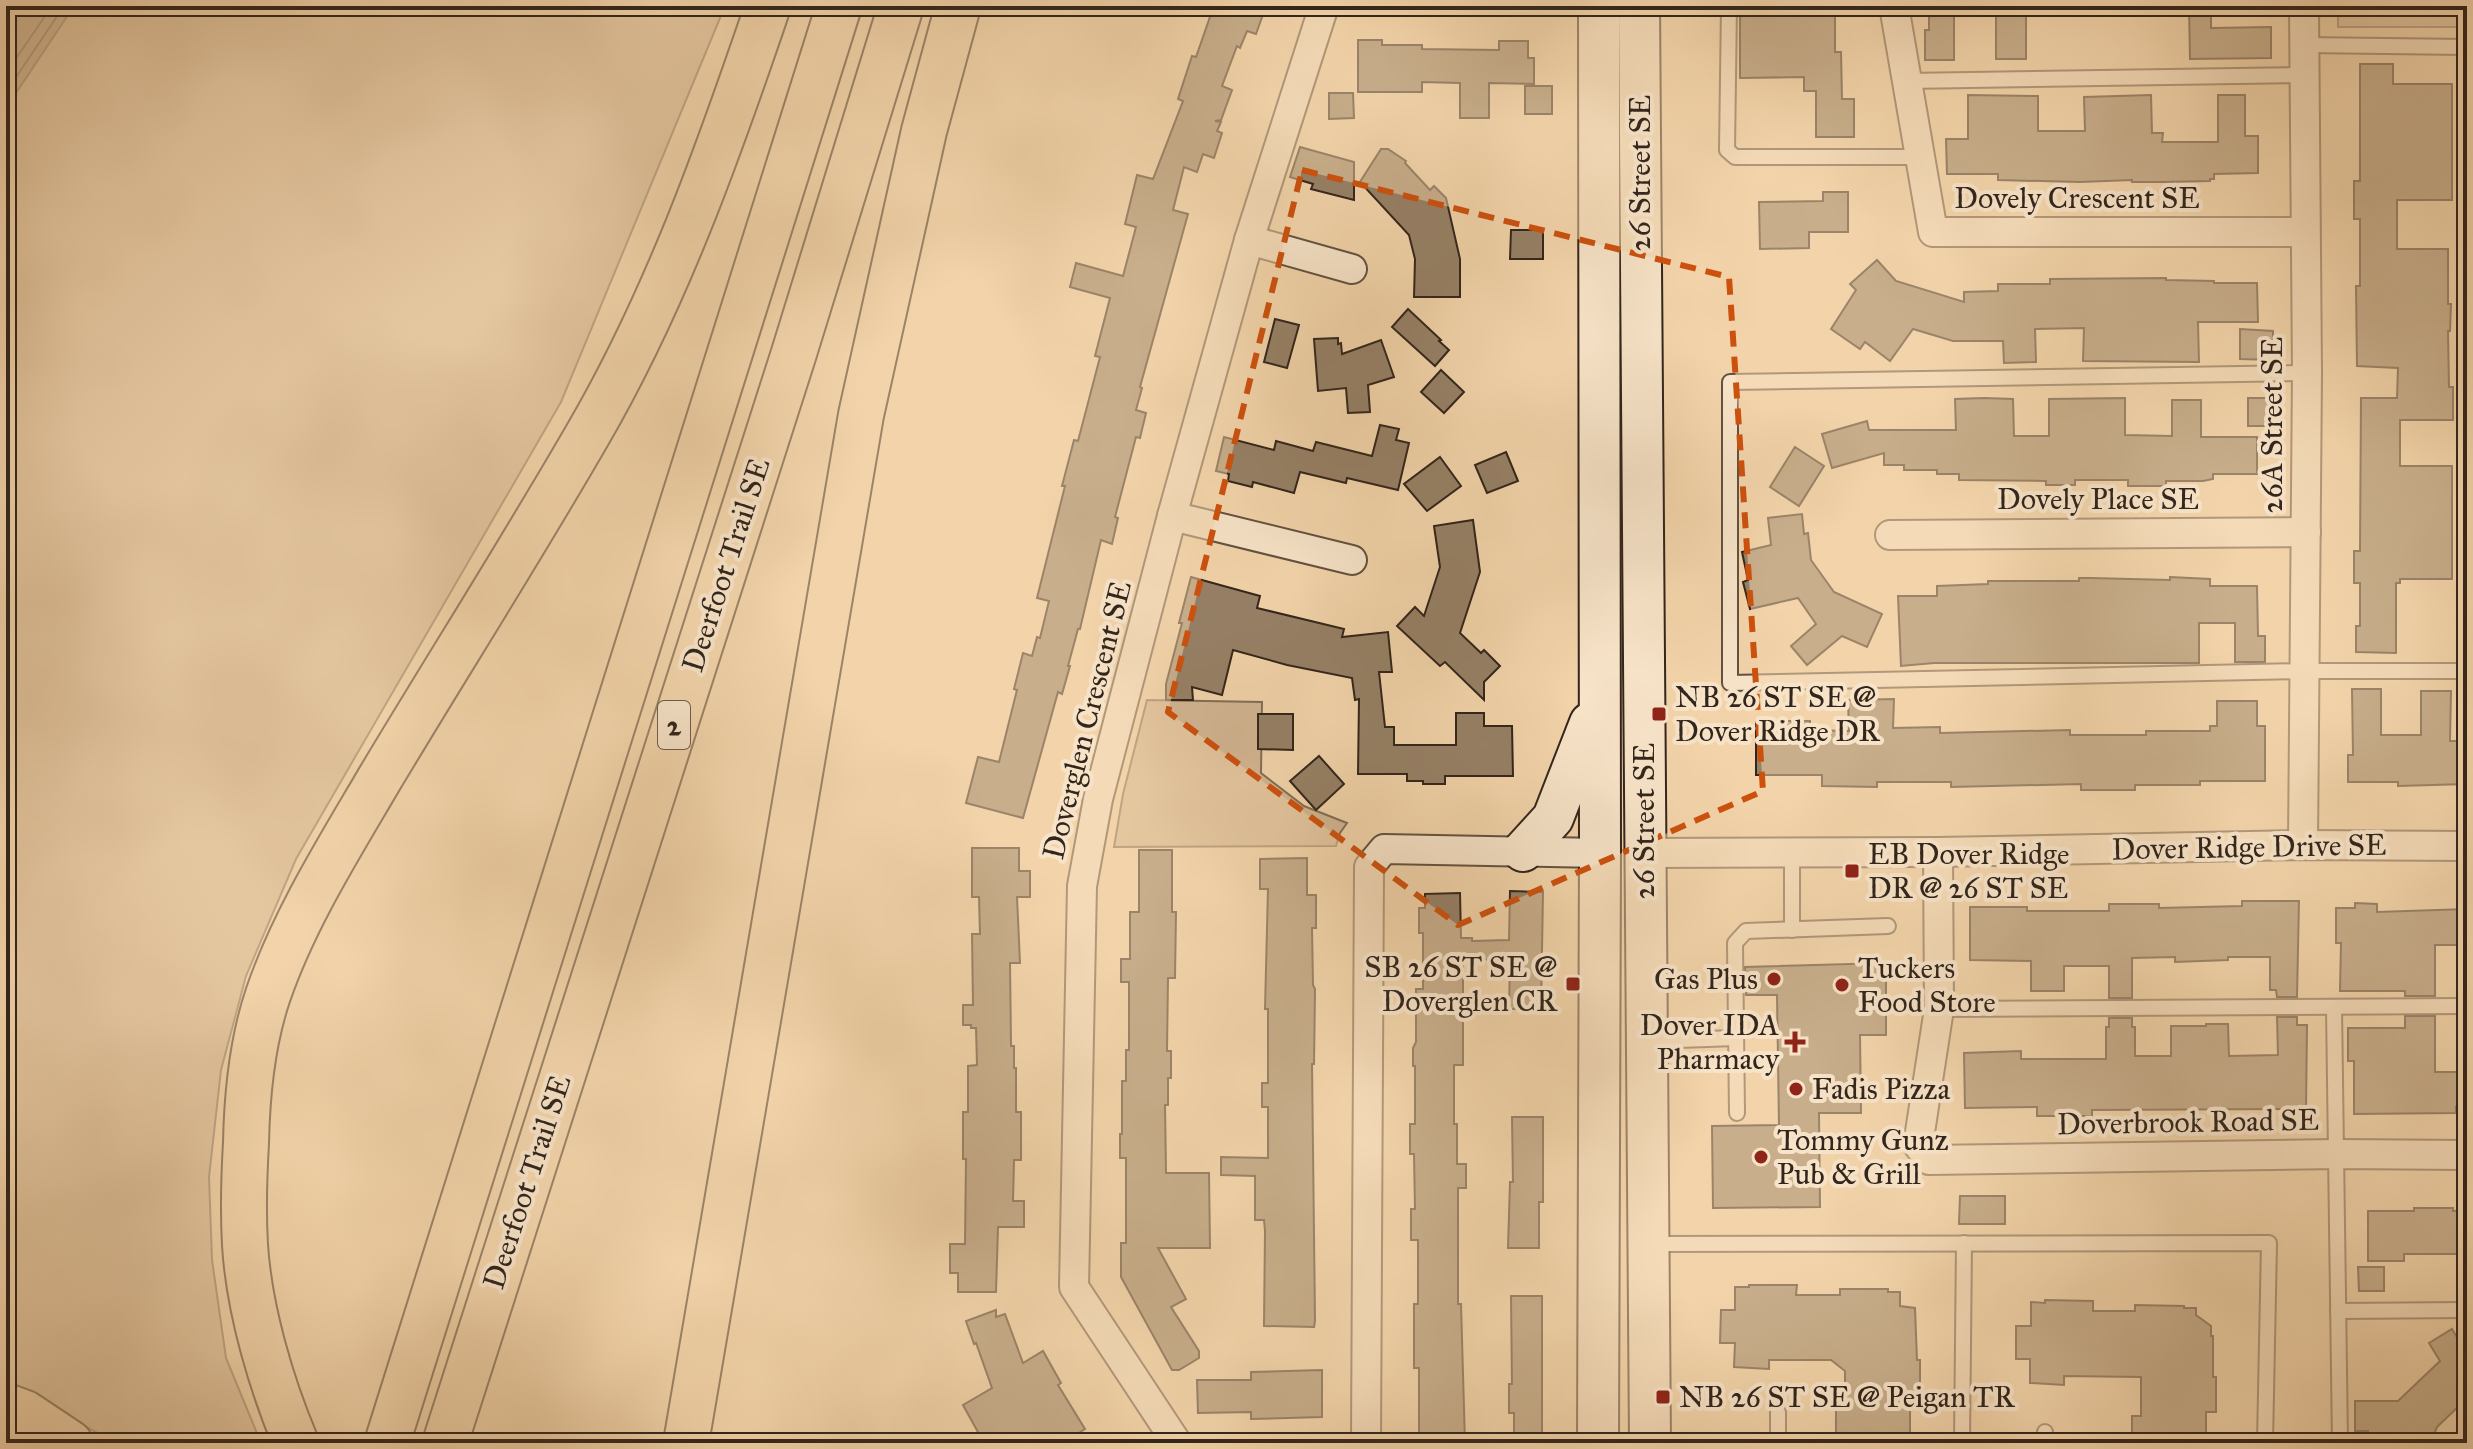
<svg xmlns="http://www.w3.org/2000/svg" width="2473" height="1449" font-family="'IM FELL Great Primer',serif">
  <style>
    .green { fill: #d2b692; stroke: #826e57; stroke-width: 2 }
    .water { fill: #b1987a; stroke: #7e6a54; stroke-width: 2 }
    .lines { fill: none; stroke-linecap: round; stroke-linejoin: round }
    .shore { stroke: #725e4b; stroke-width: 2 }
    .building { fill: #968066; stroke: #32251c; stroke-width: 2 }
    .lane-casing { stroke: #625140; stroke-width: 18 }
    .street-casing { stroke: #625140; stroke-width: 32 }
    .secondary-casing { stroke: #32251c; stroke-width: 44 }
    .highway-casing { stroke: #32251c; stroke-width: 48 }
    .lane { stroke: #f7e3c8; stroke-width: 14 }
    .street { stroke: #f7e3c8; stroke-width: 28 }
    .secondary { stroke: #f7e3c8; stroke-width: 40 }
    .highway { stroke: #f3d4aa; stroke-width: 44 }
    .marked { fill: none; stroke: #cd510e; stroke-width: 6; stroke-dasharray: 16 10; stroke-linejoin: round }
    .poi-dot { fill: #8f2418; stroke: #f7e3c8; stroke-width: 3 }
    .labels { text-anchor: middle; stroke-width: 8; stroke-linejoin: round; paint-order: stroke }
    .shield { fill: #f7e3c8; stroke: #6d5e50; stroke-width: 2 }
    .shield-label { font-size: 28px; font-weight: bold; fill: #32251c }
    .street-label { font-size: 30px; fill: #32251c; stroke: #f7e3c8 }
    .poi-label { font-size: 30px; fill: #32251c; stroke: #f7e3c8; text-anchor: start }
  </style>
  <rect width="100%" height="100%" fill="#f3d4aa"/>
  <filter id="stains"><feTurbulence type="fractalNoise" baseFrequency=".0025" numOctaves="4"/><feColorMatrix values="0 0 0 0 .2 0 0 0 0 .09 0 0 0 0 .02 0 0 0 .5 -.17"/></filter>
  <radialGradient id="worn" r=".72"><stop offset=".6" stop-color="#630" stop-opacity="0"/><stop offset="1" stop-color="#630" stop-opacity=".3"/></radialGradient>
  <!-- green -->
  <g class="green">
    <path d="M45,6H725L561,402L296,859L246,976L221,1070L209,1177L212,1260L226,1358L261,1443H116L6,1384V64Z"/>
    <rect x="2338" y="6" width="129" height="21"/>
    <path d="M1147,700L1262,702L1261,773L1304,806L1347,823L1340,833L1336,846L1114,847L1123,794Z"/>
  </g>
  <!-- water -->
  <path class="water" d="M6,6H74L6,108Z"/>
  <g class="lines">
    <!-- shore -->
    <g class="shore">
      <path d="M6,73L52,6"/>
      <path d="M6,92L64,6"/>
    </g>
  </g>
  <!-- building -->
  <g class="building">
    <path d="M1216,6H1266L1256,34L1247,31L1240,48L1237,46L1222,86L1232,90L1221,120L1215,121L1221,122L1217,131L1222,133L1214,158L1203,154L1197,172L1184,167L1173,210L1188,214L1140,387L1142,388L1136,410L1146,413L1140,438L1136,437L1115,517L1118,518L1112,544L1101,540L1080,629H1078L1068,666H1070L1062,694L1058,692L1023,818L966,803L978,757L999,762L1017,690L1014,689L1023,653L1032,656L1037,637L1040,638L1049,601L1037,598L1065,486H1062L1074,440L1078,441L1100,357L1095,356L1110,298L1070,287L1076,263L1123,276L1136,227L1125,224L1137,175L1153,179L1183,101L1178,99L1192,56L1196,57L1211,14L1213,15Z"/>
    <path d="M1740,6L1835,8V52H1841L1842,99H1854V137H1816V91H1804V77L1740,78Z"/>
    <path d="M1929,6H1954V60H1925V30H1929Z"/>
    <rect x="1996" y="6" width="30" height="53"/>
    <path d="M2189,6H2211V28L2271,27V58L2190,59Z"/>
    <path d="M1358,40H1382V45H1422V49L1499,50V41H1528V58H1534V84L1489,83V118H1460V83L1422,82V92H1358Z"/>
    <path d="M2360,64H2393V84H2452V200H2397V249H2448V304H2451L2450,331H2448L2449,387H2453V420H2400V466H2452V579H2400V583H2396V653L2356,652V626H2360V583H2354V551H2360L2361,398H2397L2398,368L2357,366L2356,286H2360V219H2354V181H2360Z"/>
    <rect x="1525" y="86" width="27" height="28"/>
    <path d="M1329,93H1353L1354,118L1329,119Z"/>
    <path d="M1968,95L2038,96V131H2085L2084,97L2151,95L2152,133H2163L2162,142H2218V95H2245V136H2258V173L2214,174V179H2210V181L2162,182H2132V180L2080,182L1998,180V174H1947L1946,139H1968Z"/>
    <path d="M1300,147L1354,162V200L1311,189L1313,184L1290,177Z"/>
    <path d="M1381,149H1388L1406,161L1405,163L1430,190L1434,186L1446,198L1460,259V297H1414L1415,259L1409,235L1360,182Z"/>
    <path d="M1823,192H1848V232H1809V248L1760,249L1759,202L1823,201Z"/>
    <path d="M1511,230H1543V259H1510Z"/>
    <path d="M1877,260L1896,281L1964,302V292L1998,291V284H2050V279L2166,278V280L2214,281V283H2257L2258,322H2198L2199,362L2083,361L2084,328L2035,329L2036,362L2004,363L2003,341H1953L1913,329L1890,361L1865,342L1860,349L1831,329L1856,290L1850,284Z"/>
    <path d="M1408,309L1441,340L1439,341L1449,350L1435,366L1392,327Z"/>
    <path d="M1275,319L1299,325L1287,368L1264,362Z"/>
    <path d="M2240,329L2273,331V360L2240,359Z"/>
    <path d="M1338,338V344L1341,343L1342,354L1381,340L1394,377L1368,385L1370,412L1348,413L1346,388L1318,391L1314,339Z"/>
    <path d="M1441,370L1464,392L1444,413L1421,392Z"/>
    <path d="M1984,398L2013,399L2014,436H2049V399L2125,398V435L2172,436V400H2201V437H2257V474H2213V479L2203,481H2166V486H2128V480H2075V485H2046V481L1959,480V474H1937V470H1904V465H1884V453L1832,468L1822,434L1867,421L1869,430H1956L1955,399Z"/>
    <rect x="2248" y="398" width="20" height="28"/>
    <path d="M1380,425L1399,429L1396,440L1409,443L1398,490L1347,478L1346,483L1300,472L1294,493L1253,482L1252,487L1228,481L1229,474L1216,471L1224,437L1274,450L1276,441L1313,451L1316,442L1372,456Z"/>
    <path d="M1795,447L1824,466L1799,506L1770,487Z"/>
    <path d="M1506,452L1518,481L1487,493L1475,465Z"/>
    <path d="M1440,457L1461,486L1427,511L1404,484Z"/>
    <path d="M1802,514L1804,534L1808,533L1811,560L1834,592L1882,614L1867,647L1842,636L1807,665L1791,646L1816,624L1798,598L1750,609L1743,582L1748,580L1742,552L1771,545L1768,518Z"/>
    <path d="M1473,520L1480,572L1460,633L1481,653L1484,650L1500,666L1484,682V700L1445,662L1440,666L1397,626L1415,607L1424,616L1440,567L1434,526Z"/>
    <path d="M1191,577L1260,596L1257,608L1344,629L1342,637L1388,632L1392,672H1379L1385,727H1394V745H1456V713H1484V726H1512L1513,776H1445V784H1423V781H1407V774H1358L1359,699L1355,700L1352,678L1287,665L1233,650L1222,695L1192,687L1193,700H1166V684L1182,623H1179Z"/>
    <path d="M2170,577L2210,579V586H2257L2258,636H2265V662H2235V623H2199V663H1934L1901,666L1898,596H1937V586L1988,584V581H2079V578H2091L2170,580Z"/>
    <path d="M2352,689H2381V735H2421V691H2451L2450,741H2467V784L2398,786V782H2348V755H2353Z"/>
    <path d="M1894,699L1893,728L1940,727V733L2070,730V735H2146V731H2210V726H2217V701H2257V726H2265V781H2200V785H2135V790H2081V784L1951,787V782H1877V787L1822,786V775H1756V721H1810V730L1849,731L1848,700Z"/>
    <path d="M1258,714H1293V750L1258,749Z"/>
    <path d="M1319,756L1344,784L1316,810L1290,781Z"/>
    <path d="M972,848H1019V871H1030V897H1017L1020,963H1010L1011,1046H1014V1068H1016V1112H1021V1160H1014L1013,1201H1024V1227H998L996,1292H958V1273H950V1244H965L966,1159H963V1112H968V1066L977,1065L976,1028H971V1025H963V1005H973L972,934H980L979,897H972Z"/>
    <path d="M1139,850H1172V912H1176L1175,978H1168L1167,1051H1171V1078H1168V1105H1165L1166,1173H1209L1210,1248H1158L1186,1299L1171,1307L1199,1351V1358L1179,1370H1172L1121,1277V1243H1126V1158H1120V1134H1122V1081H1126V1050H1129V982H1121V959H1130V912H1139Z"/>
    <path d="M1307,858V895H1316V928H1312L1313,985L1315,989L1314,1064H1312L1315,1321L1314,1327L1264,1326L1265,1231L1264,1220H1255V1176L1221,1175V1157L1268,1158V1107H1262V1083H1268V1009H1265L1268,889H1260V859Z"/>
    <path d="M1510,891L1543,892L1541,1009H1509L1510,959L1472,960V963H1463V1065H1454V1124H1457V1164H1466V1188H1458V1304H1461L1465,1443H1419V1368H1414V1304H1418V1240H1411V1209H1415L1414,1154H1410V1124H1415V1066H1413V1048L1416,1042V989H1423V933H1419V908H1425V894L1460,893L1461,938H1472V941L1509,940Z"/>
    <path d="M2242,901H2299L2297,997H2277L2276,990H2270V957H2228V960L2175,962V957L2132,958V998H2109V966H2064V991H2031V961L1970,960V907H2027V911H2109V904H2159V908L2242,906Z"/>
    <path d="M2355,903L2377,904V912L2467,909V945H2435V996H2405V991H2340L2341,943H2336V908H2355Z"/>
    <path d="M1886,963V1035H1860L1861,1113H1819L1820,1207L1713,1208L1712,1126L1779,1125L1777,995H1746L1745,967Z"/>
    <path d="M2405,1016H2435V1072H2467V1107H2456V1113L2354,1114V1061H2348V1028H2405Z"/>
    <path d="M2277,1017H2297V1025H2307L2306,1109L2092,1110V1116H2037V1107L1965,1108L1964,1053L2021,1051V1059H2106V1027H2109V1018H2132V1027H2135V1056H2171V1026H2206V1024H2228L2229,1056L2278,1055Z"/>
    <path d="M1512,1117H1543V1202H1539V1248H1508L1510,1182H1513Z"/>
    <path d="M1960,1196H2005V1224H1959Z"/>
    <path d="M2414,1208H2453V1211L2467,1210V1254H2404V1261H2368V1211H2414Z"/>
    <path d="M2358,1267H2384V1291H2359Z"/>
    <path d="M1749,1285H1797L1796,1295H1840V1289H1888V1292H1900V1306L1915,1308L1917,1360H1920V1395H1910V1443H1844V1433H1836V1399H1845V1371L1831,1360H1769V1369L1734,1367L1735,1343H1720L1721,1310H1735V1287H1749Z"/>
    <path d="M1511,1296H1542V1443H1514V1413H1509V1384H1512Z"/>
    <path d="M2045,1300L2093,1301V1311H2135V1305L2184,1306V1308H2196V1315L2211,1326V1336H2213V1377H2216V1412H2206V1443H2132V1416H2141V1377L2064,1376V1385L2030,1383V1359H2016V1326H2031V1302L2045,1303Z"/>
    <path d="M996,1310V1317L1005,1314L1023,1363L1043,1351L1061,1383L1058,1385L1085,1429L1063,1443H984L963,1405L992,1388L976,1343L974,1344L966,1321Z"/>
    <path d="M2452,1329L2467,1354V1402L2462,1403L2437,1427L2431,1443H2367L2368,1431H2355V1401H2398L2440,1361L2429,1343Z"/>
    <path d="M1322,1370V1417L1251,1419V1412L1198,1413L1197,1380H1251V1372Z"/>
  </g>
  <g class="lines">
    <defs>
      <g id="lane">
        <path d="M1729,6L1727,150L1735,157H1920"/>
        <path d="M2304,45L2467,47"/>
        <path d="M1906,81L2304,75"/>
        <path d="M2307,373L1730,382V683L2305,671H2467"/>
        <path d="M1792,853V930"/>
        <path d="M2334,1007L2340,1443"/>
        <path d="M1939,1009L2467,1006"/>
        <path d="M1650,1041L1736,1038"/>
        <path d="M1737,1113L1735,943L1746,931L1888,926"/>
        <path d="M1652,1244L2269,1243L2265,1443"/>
        <path d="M2338,1311L2467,1310"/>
        <path d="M1778,1412V1443"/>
        <path d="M1962,1443L1964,1243"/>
        <path d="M2045,1443V1432"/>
      </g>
      <g id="street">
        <path d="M1894,6L1933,232H2305"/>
        <path d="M1249,240L1352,269"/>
        <path d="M1172,516L1352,560"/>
        <path d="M1890,535L2306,532"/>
        <path d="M2303,845L2307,373L2304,6"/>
        <path d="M1938,852L1939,1009L1918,1145L1929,1160L2337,1154L2467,1155"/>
        <path d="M1644,853L1938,852L2303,845L2467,846"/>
        <path d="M1177,1443L1074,1287L1082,886L1098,799L1172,516L1249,240L1324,6"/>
        <path d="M1366,1443L1369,867L1384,849L1600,853"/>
      </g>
      <g id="secondary">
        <path d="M1639,6L1650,1443"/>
        <path d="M1523,851L1553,818L1590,723"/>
        <path d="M1598,1443L1600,853L1599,6"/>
      </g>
      <g id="highway">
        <path d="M6,1406L25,1413L70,1443"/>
        <path d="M296,1443C271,1384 249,1309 245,1245C243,1211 244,1177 246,1143C247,1093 252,1042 268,995C294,919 339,848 380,778C449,663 521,550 588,434C666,300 718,153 768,6"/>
        <path d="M387,1443L839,6"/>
        <path d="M445,1443L794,353L901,6"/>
        <path d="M686,1443L861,415L924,131L958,6"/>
      </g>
    </defs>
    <!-- lane casing -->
    <use href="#lane" class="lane-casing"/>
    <!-- street casing -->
    <use href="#street" class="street-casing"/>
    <!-- secondary casing -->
    <use href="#secondary" class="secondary-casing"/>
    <!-- highway casing -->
    <use href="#highway" class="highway-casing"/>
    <!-- lane -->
    <use href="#lane" class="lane"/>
    <!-- street -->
    <use href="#street" class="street"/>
    <!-- secondary -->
    <use href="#secondary" class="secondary"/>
    <!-- highway -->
    <use href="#highway" class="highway"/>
  </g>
  <!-- marked area -->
  <path d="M0 0H2473V1449H0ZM1302,170L1729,277L1763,791L1458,925L1168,712Z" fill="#f3d4aa" fill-opacity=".55" fill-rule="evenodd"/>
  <path class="marked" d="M1302,170L1729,277L1763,791L1458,925L1168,712Z"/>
  <!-- markers -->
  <g class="poi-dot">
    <rect x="1651" y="706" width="16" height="16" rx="4"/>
    <rect x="1844" y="863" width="16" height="16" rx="4"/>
    <circle cx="1774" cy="979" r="8"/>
    <rect x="1565" y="976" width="16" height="16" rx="4"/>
    <circle cx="1842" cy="985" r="8"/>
    <path d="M1791 1030h8v8h8v8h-8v8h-8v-8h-8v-8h8z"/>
    <circle cx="1796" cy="1089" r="8"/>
    <circle cx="1761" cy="1157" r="8"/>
    <rect x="1655" y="1389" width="16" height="16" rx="4"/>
  </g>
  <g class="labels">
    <!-- shield labels -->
    <rect class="shield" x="658" y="701" width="32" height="48" rx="6"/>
    <g class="shield-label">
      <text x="674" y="735">2</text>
    </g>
    <!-- street labels -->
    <g class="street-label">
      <text transform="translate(1640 173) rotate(-90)" y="10">26 Street SE</text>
      <text x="2077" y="208">Dovely Crescent SE</text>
      <text transform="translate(2272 425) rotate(-90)" y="10">26A Street SE</text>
      <text x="2098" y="509">Dovely Place SE</text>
      <text transform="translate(726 565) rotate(-72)" y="10">Deerfoot Trail SE</text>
      <text transform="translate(1087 720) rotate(-76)" y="10">Doverglen Crescent SE</text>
      <text transform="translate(1644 821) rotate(-90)" y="10">26 Street SE</text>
      <text transform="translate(2249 847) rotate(-1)" y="10">Dover Ridge Drive SE</text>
      <text transform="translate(2188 1122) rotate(-1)" y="10">Doverbrook Road SE</text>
      <text transform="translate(527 1182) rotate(-72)" y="10">Deerfoot Trail SE</text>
    </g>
    <!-- poi labels -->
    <g class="poi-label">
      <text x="1675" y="707">NB 26 ST SE @<tspan x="1675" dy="34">Dover Ridge DR</tspan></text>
      <text x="1868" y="864">EB Dover Ridge<tspan x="1868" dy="34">DR @ 26 ST SE</tspan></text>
      <text x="1557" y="977" text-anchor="end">SB 26 ST SE @<tspan x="1557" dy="34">Doverglen CR</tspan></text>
      <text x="1858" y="978">Tuckers<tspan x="1858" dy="34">Food Store</tspan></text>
      <text x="1758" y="989" text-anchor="end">Gas Plus</text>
      <text x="1779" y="1035" text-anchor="end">Dover IDA<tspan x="1779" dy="34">Pharmacy</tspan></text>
      <text x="1812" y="1099">Fadis Pizza</text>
      <text x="1777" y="1150">Tommy Gunz<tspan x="1777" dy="34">Pub &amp; Grill</tspan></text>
      <text x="1679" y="1407">NB 26 ST SE @ Peigan TR</text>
    </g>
  </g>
  <!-- margin -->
  <rect width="2473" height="1449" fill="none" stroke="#f3d4aa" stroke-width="32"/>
  <rect x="8" y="8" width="2457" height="1433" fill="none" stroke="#32251c" stroke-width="4"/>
  <rect x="16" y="16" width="2441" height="1417" fill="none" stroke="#32251c" stroke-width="2"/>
  <rect width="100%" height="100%" filter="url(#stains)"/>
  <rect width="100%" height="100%" fill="url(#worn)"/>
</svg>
